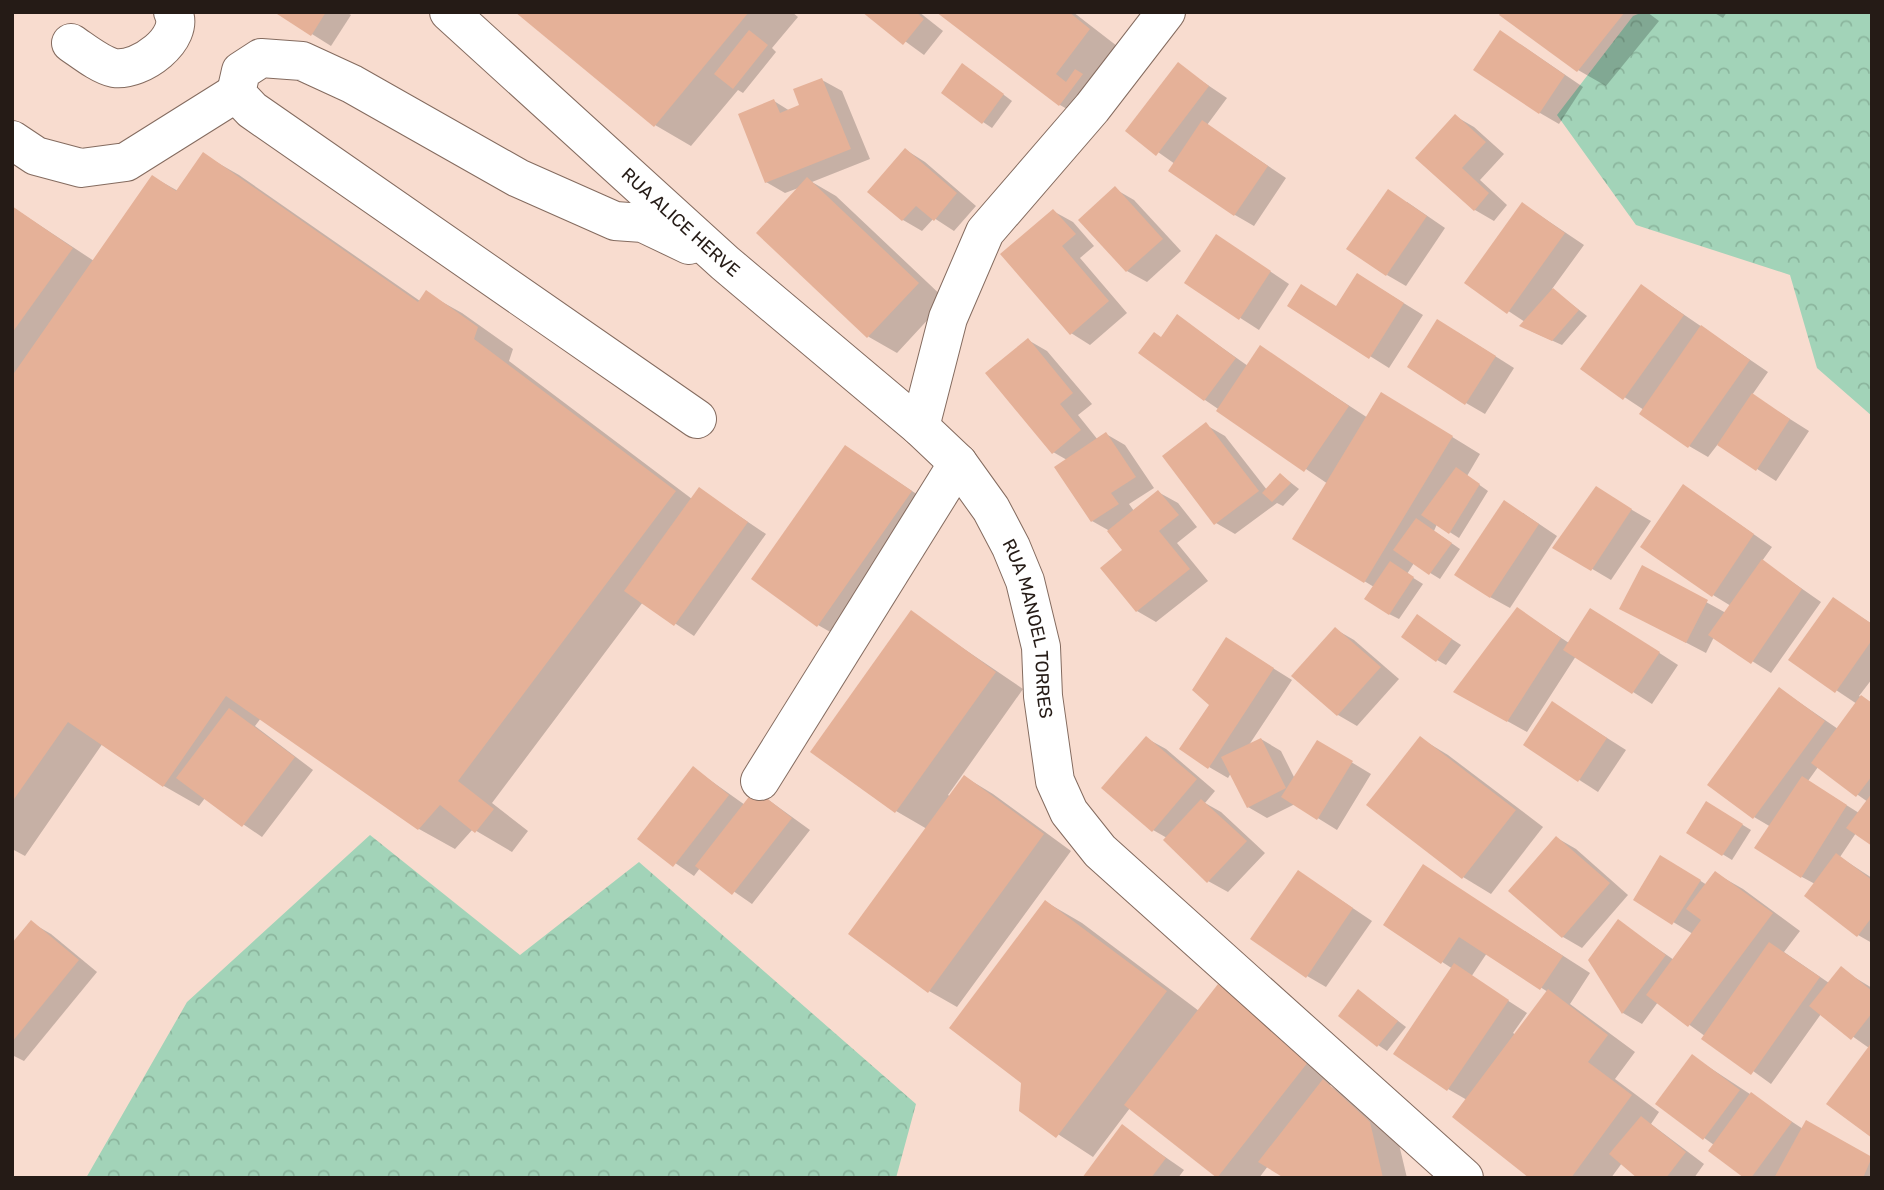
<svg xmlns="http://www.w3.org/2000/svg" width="1884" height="1190" font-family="Rubik,sans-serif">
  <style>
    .forest { fill: url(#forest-crowns) }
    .shadow { fill: #0003; fill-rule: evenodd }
    .building { fill: #e5b198 }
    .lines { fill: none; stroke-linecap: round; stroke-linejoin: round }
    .minor-casing { stroke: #846b5f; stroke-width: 40 }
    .minor { stroke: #fff; stroke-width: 38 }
    .labels { text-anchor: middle; stroke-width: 7; stroke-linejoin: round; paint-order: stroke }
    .street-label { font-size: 18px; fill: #251b16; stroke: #fff }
  </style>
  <defs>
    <pattern id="forest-crowns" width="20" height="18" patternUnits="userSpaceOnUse" patternTransform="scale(1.75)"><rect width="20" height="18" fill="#a2d3b8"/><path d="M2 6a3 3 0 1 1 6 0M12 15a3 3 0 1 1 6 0" fill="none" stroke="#8bb59d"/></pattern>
  </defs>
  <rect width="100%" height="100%" fill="#f8dccf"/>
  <!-- forest -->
  <g class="forest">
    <path d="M1643,12H1872V416L1817,368L1790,275L1636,225L1557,115L1633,16Z"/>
    <path d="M370,835L520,955L639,862L916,1104L896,1178H86L187,1002Z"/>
  </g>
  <!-- shadow -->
  <g class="shadow">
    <path d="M277,12H346L351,15L331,46Z"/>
    <path d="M518,12H792L798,17L772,48L776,52L743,93L738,90L691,146L655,125Z"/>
    <path d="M865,12H919L943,31L924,55Z"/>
    <path d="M939,12H1073L1117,46L1088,121L1060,105Z"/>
    <path d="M1504,12H1647L1659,21L1606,86L1578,70Z"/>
    <path d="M1713,12H1727L1723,18Z"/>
    <path d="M1520,44L1583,87L1559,124L1540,113Z"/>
    <path d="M1178,65L1227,98L1207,125L1286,178L1254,226L1235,215L1175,164L1128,131Z"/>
    <path d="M972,71L1012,101L992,128L983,122Z"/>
    <path d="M822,80L842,91L870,159L812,182L836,196L946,300L897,353L869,337L758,233L801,187L785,193L766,182L774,101L790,111L802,106Z"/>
    <path d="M1455,116L1474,127L1504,154L1480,180L1507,205L1494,221L1475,210L1417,158Z"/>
    <path d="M906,150L925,162L976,206L954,231L934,218L922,231L903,220Z"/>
    <path d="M204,155L239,175L420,301L426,293L462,313L513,349L509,361L692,499L699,489L766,534L694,636L643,602L492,803L528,831L512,852L473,829L455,849L419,829L261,718L255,726L313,770L262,837L205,798L199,806L164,786L103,743L25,856L12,849V207L94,261L153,177L178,191Z"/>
    <path d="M1115,189L1134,200L1181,251L1147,282L1127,271L1081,220Z"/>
    <path d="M1407,202L1445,228L1406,286L1387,275Z"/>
    <path d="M1523,204L1584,245L1552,289L1587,316L1562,345L1531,331L1525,322L1466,283Z"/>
    <path d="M1053,211L1073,222L1094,246L1080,258L1127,313L1090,345L1071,333Z"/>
    <path d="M1217,236L1289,284L1259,330L1186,283Z"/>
    <path d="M1376,286L1423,315L1389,368L1290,306L1337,308Z"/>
    <path d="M1642,286L1768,372L1752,395L1809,431L1776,481L1718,444L1708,457L1689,446L1644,410L1582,369Z"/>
    <path d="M1177,316L1248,366L1261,348L1368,418L1410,411L1480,454L1467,476L1488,491L1459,538L1437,524L1434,531L1460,549L1440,579L1414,563L1407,574L1423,584L1399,619L1389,614L1374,587L1295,539L1328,484L1205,400L1162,339Z"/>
    <path d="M1457,332L1514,368L1485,414L1466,403Z"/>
    <path d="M1028,340L1047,351L1092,404L1078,415L1098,440L1106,434L1125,445L1154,488L1129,504L1134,511L1158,492L1178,503L1197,527L1177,543L1208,581L1156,622L1137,611L1124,550L1108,530L1092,521L1067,460L1053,452Z"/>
    <path d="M1206,425L1225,436L1267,490L1281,475L1299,489L1283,506L1277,503L1235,534L1216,523Z"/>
    <path d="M846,447L939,509L846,641L818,625Z"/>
    <path d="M1702,498L1772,547L1762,561L1821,602L1771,673L1714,637L1706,653L1641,619L1642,567L1726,613L1731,606L1713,595Z"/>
    <path d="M1615,500L1651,521L1611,580L1555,547Z"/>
    <path d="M1523,513L1557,536L1510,608L1490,597Z"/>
    <path d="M1833,599L1872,624V679L1859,696L1872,703V844L1856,833L1840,857L1872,878V943L1858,935L1815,884L1802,877L1771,827L1754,817L1780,689L1838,729L1857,704L1791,660ZM1818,767L1868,802L1859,813L1808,781Z"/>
    <path d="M1517,609L1569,643L1610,621L1678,665L1652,704L1576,656L1527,732L1455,692Z"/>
    <path d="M911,613L1023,689L948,795L951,797L965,777L993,794L1071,851L957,1007L929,991L927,829L896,811L813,752Z"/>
    <path d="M1426,622L1461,645L1446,665L1437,660Z"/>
    <path d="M1335,629L1354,640L1399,679L1357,726L1338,715Z"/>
    <path d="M1246,651L1292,680L1249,745L1261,739L1281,751L1295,779L1318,742L1371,774L1337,830L1295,804L1267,818L1248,807L1231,773L1228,778L1209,767Z"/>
    <path d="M1552,703L1626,750L1598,792L1525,745Z"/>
    <path d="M1146,738L1166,749L1215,791L1205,803L1221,812L1265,853L1228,892L1208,881L1167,838L1153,830Z"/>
    <path d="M1420,738L1448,755L1543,827L1491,894L1463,877Z"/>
    <path d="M693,768L745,805L756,791L810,830L752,904L700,868L694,876L639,838Z"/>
    <path d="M1707,803L1751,830L1732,860L1688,833Z"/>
    <path d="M1557,838L1576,849L1628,895L1582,948L1563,937L1510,891Z"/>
    <path d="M1424,867L1590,973L1570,1004L1635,1052L1615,1079L1659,1112L1651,1124L1704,1164L1694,1178H1640L1622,1163L1611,1178H1533L1467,1100L1448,1089L1453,969L1385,925ZM1487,953L1548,992L1516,1035L1513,1033L1527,1013L1471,977Z"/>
    <path d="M1680,868L1707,885L1715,873L1743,889L1800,931L1784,952L1829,983L1841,969L1872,988V1136L1869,1048L1821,1014L1771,1084L1658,1002L1642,1024L1623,1013L1590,960L1619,922L1674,960L1693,934L1635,899Z"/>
    <path d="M1299,872L1372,921L1326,987L1307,976Z"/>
    <path d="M1046,902L1082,923L1199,1011L1219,986L1247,1002L1339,1074L1330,1086L1351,1098L1398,1140L1407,1178H1287L1268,1166L1259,1178H1220L1130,1108L1093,1157L1021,1110Z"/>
    <path d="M32,923L51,934L97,972L24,1061L12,1055V946Z"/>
    <path d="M1359,991L1406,1027L1387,1051L1378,1045Z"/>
    <path d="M1692,1056L1803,1129L1806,1122L1872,1159V1178H1747L1714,1145L1657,1104Z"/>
    <path d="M1122,1127L1184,1170L1178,1178H1084Z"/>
  </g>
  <!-- building -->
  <g class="building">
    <path d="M274,12H326L311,36Z"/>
    <path d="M515,12H749L654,127Z"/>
    <path d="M862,12H916L924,19L903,45Z"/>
    <path d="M936,12H1069L1090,29L1056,74L1066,82L1075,69L1083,74L1059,106Z"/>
    <path d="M1501,12H1625L1577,72L1499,15Z"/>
    <path d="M749,30L768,45L733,89L714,74Z"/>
    <path d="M1500,30L1565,75L1539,114L1473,70Z"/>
    <path d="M1178,62L1209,86L1156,156L1125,131Z"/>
    <path d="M962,63L1004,94L982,124L941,93Z"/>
    <path d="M822,78L851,149L765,183L738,114L774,99L780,113L799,105L793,89Z"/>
    <path d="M1455,114L1486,142L1462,168L1489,193L1474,211L1415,158Z"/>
    <path d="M1202,120L1268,166L1234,216L1168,171Z"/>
    <path d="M905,148L957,193L934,221L916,206L902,221L867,192Z"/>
    <path d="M203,152L418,302L426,290L478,327L474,339L676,491L458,781L494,809L475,833L440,805L418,830L226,696L163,787L68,722L12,802V376L152,175L176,191Z"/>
    <path d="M807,177L919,283L867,338L756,233Z"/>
    <path d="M1115,186L1163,239L1126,272L1078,220Z"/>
    <path d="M1388,189L1427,216L1386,276L1346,249Z"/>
    <path d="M1522,202L1565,233L1507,314L1464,283Z"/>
    <path d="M12,206L73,248L12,333Z"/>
    <path d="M1053,209L1076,234L1062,246L1109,301L1070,335L1000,254Z"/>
    <path d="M1216,234L1271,271L1239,320L1184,283Z"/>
    <path d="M1357,273L1404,303L1369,359L1287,306L1301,284L1336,306Z"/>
    <path d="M1641,284L1684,315L1623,400L1580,369Z"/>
    <path d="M1553,288L1579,310L1552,341L1519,326Z"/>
    <path d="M1177,314L1236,358L1204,401L1138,353L1154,332L1161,337Z"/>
    <path d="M1437,319L1496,356L1465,405L1407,367Z"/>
    <path d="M1701,325L1750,360L1688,448L1639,414Z"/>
    <path d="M1028,338L1073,393L1060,404L1081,430L1052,454L985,373Z"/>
    <path d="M1260,345L1349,406L1304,472L1216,411Z"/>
    <path d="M1381,392L1453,436L1364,583L1292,539Z"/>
    <path d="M1752,393L1790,419L1756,471L1717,445Z"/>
    <path d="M1206,422L1259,491L1214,525L1162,456Z"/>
    <path d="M1106,432L1136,477L1111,493L1119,504L1091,522L1054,467Z"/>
    <path d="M845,445L912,491L817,627L751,579Z"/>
    <path d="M1456,467L1480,484L1449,534L1421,515Z"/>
    <path d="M1280,473L1291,483L1272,502L1262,493Z"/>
    <path d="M1683,484L1754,534L1712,597L1640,547Z"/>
    <path d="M1596,486L1632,509L1591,571L1552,548Z"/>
    <path d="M699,487L748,522L674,626L624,591Z"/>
    <path d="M1158,490L1179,515L1159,531L1190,569L1136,612L1100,568L1122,550L1107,531Z"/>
    <path d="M1504,500L1539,524L1490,598L1454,575Z"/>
    <path d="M1416,518L1452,543L1429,575L1393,550Z"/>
    <path d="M1762,559L1802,589L1751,664L1708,635Z"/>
    <path d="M1390,561L1414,577L1389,615L1364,599Z"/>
    <path d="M1642,565L1708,600L1686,643L1619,609Z"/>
    <path d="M1833,597L1872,624V640L1835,693L1788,660Z"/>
    <path d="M1517,607L1561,638L1507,722L1453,692Z"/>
    <path d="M1590,608L1660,652L1632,694L1563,650Z"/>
    <path d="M911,610L996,672L895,813L810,752Z"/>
    <path d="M1417,614L1452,639L1436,662L1401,637Z"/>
    <path d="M1335,627L1381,667L1337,716L1291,676Z"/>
    <path d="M1226,637L1274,668L1208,769L1179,749L1209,705L1192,690Z"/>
    <path d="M1779,687L1825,721L1753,819L1707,785Z"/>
    <path d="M1861,695L1872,703V776L1856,797L1811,763Z"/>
    <path d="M1552,701L1607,738L1578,782L1523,745Z"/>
    <path d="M229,708L295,757L242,827L176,778Z"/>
    <path d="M1146,736L1197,779L1152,832L1101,788Z"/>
    <path d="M1420,736L1516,810L1462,879L1366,805Z"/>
    <path d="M1261,738L1286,788L1247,808L1221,757Z"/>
    <path d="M1317,740L1353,761L1317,820L1281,797Z"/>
    <path d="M693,766L729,795L673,867L637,839Z"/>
    <path d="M964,775L1044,834L928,993L848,934Z"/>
    <path d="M1802,776L1847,805L1801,878L1754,848Z"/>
    <path d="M755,789L792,818L732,895L695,866Z"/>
    <path d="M1872,793V846L1846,828Z"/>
    <path d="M1201,799L1247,841L1207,883L1163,840Z"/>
    <path d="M1706,801L1743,824L1722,856L1686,833Z"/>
    <path d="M1556,836L1610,883L1562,938L1508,891Z"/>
    <path d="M1836,853L1872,880V917L1857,937L1804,896Z"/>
    <path d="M1660,855L1701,880L1672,925L1633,900Z"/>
    <path d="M1423,864L1563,956L1540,990L1459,937L1441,964L1383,925Z"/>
    <path d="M1298,870L1353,908L1306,978L1250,939Z"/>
    <path d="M1715,871L1773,913L1688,1027L1646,995L1701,920L1686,909Z"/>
    <path d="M1045,900L1167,991L1056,1138L1019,1111L1021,1083L949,1028Z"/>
    <path d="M1618,919L1666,955L1622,1014L1588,960Z"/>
    <path d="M31,920L79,960L12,1042V943Z"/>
    <path d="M1769,942L1820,977L1751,1075L1701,1039Z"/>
    <path d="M1454,963L1509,1000L1447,1091L1393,1054Z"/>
    <path d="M1841,966L1872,991V1013L1851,1040L1809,1006Z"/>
    <path d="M1218,984L1312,1057L1217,1178L1124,1105Z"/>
    <path d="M1358,989L1398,1021L1377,1047L1338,1016Z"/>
    <path d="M1548,989L1608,1035L1588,1062L1632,1095L1571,1178H1529L1452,1117Z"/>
    <path d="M1872,1042V1138L1826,1104Z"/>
    <path d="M1692,1054L1740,1090L1703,1140L1655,1104Z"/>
    <path d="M1323,1079L1370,1122L1383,1178H1284L1258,1162Z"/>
    <path d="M1751,1092L1792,1122L1751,1178H1744L1708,1151Z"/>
    <path d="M1641,1116L1686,1152L1666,1178H1637L1609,1154Z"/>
    <path d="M1806,1120L1872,1157L1863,1178H1774Z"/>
    <path d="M1122,1124L1166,1158L1151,1178H1082Z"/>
  </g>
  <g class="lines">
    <defs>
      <g id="minor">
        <path id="s1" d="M449,12L725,263L920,427L958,463L991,509L1011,547L1025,581L1041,647L1043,696L1055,781L1069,812L1100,851L1464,1178"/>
        <path d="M71,43C83,51 100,65 114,68C140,72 186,38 173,12"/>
        <path d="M12,140L36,156L81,168L126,162L236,93"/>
        <path d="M689,245L643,223L615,221L518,178L352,84L302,61L261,58L241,71L236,93L252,110L697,419"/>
        <path d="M920,427L948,318L985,232L1092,108L1166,12"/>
        <path d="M760,781L958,463"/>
      </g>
    </defs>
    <!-- minor casing -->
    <use href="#minor" class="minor-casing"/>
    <!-- minor -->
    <use href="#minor" class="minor"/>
  </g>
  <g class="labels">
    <!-- street labels -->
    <g class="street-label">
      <text dy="6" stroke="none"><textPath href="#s1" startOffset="313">RUA ALICE HERVE</textPath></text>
      <text dy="6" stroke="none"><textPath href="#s1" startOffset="864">RUA MANOEL TORRES</textPath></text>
    </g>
  </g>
  <!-- border -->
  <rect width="1884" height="1190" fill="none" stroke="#251b16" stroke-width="28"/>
</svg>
